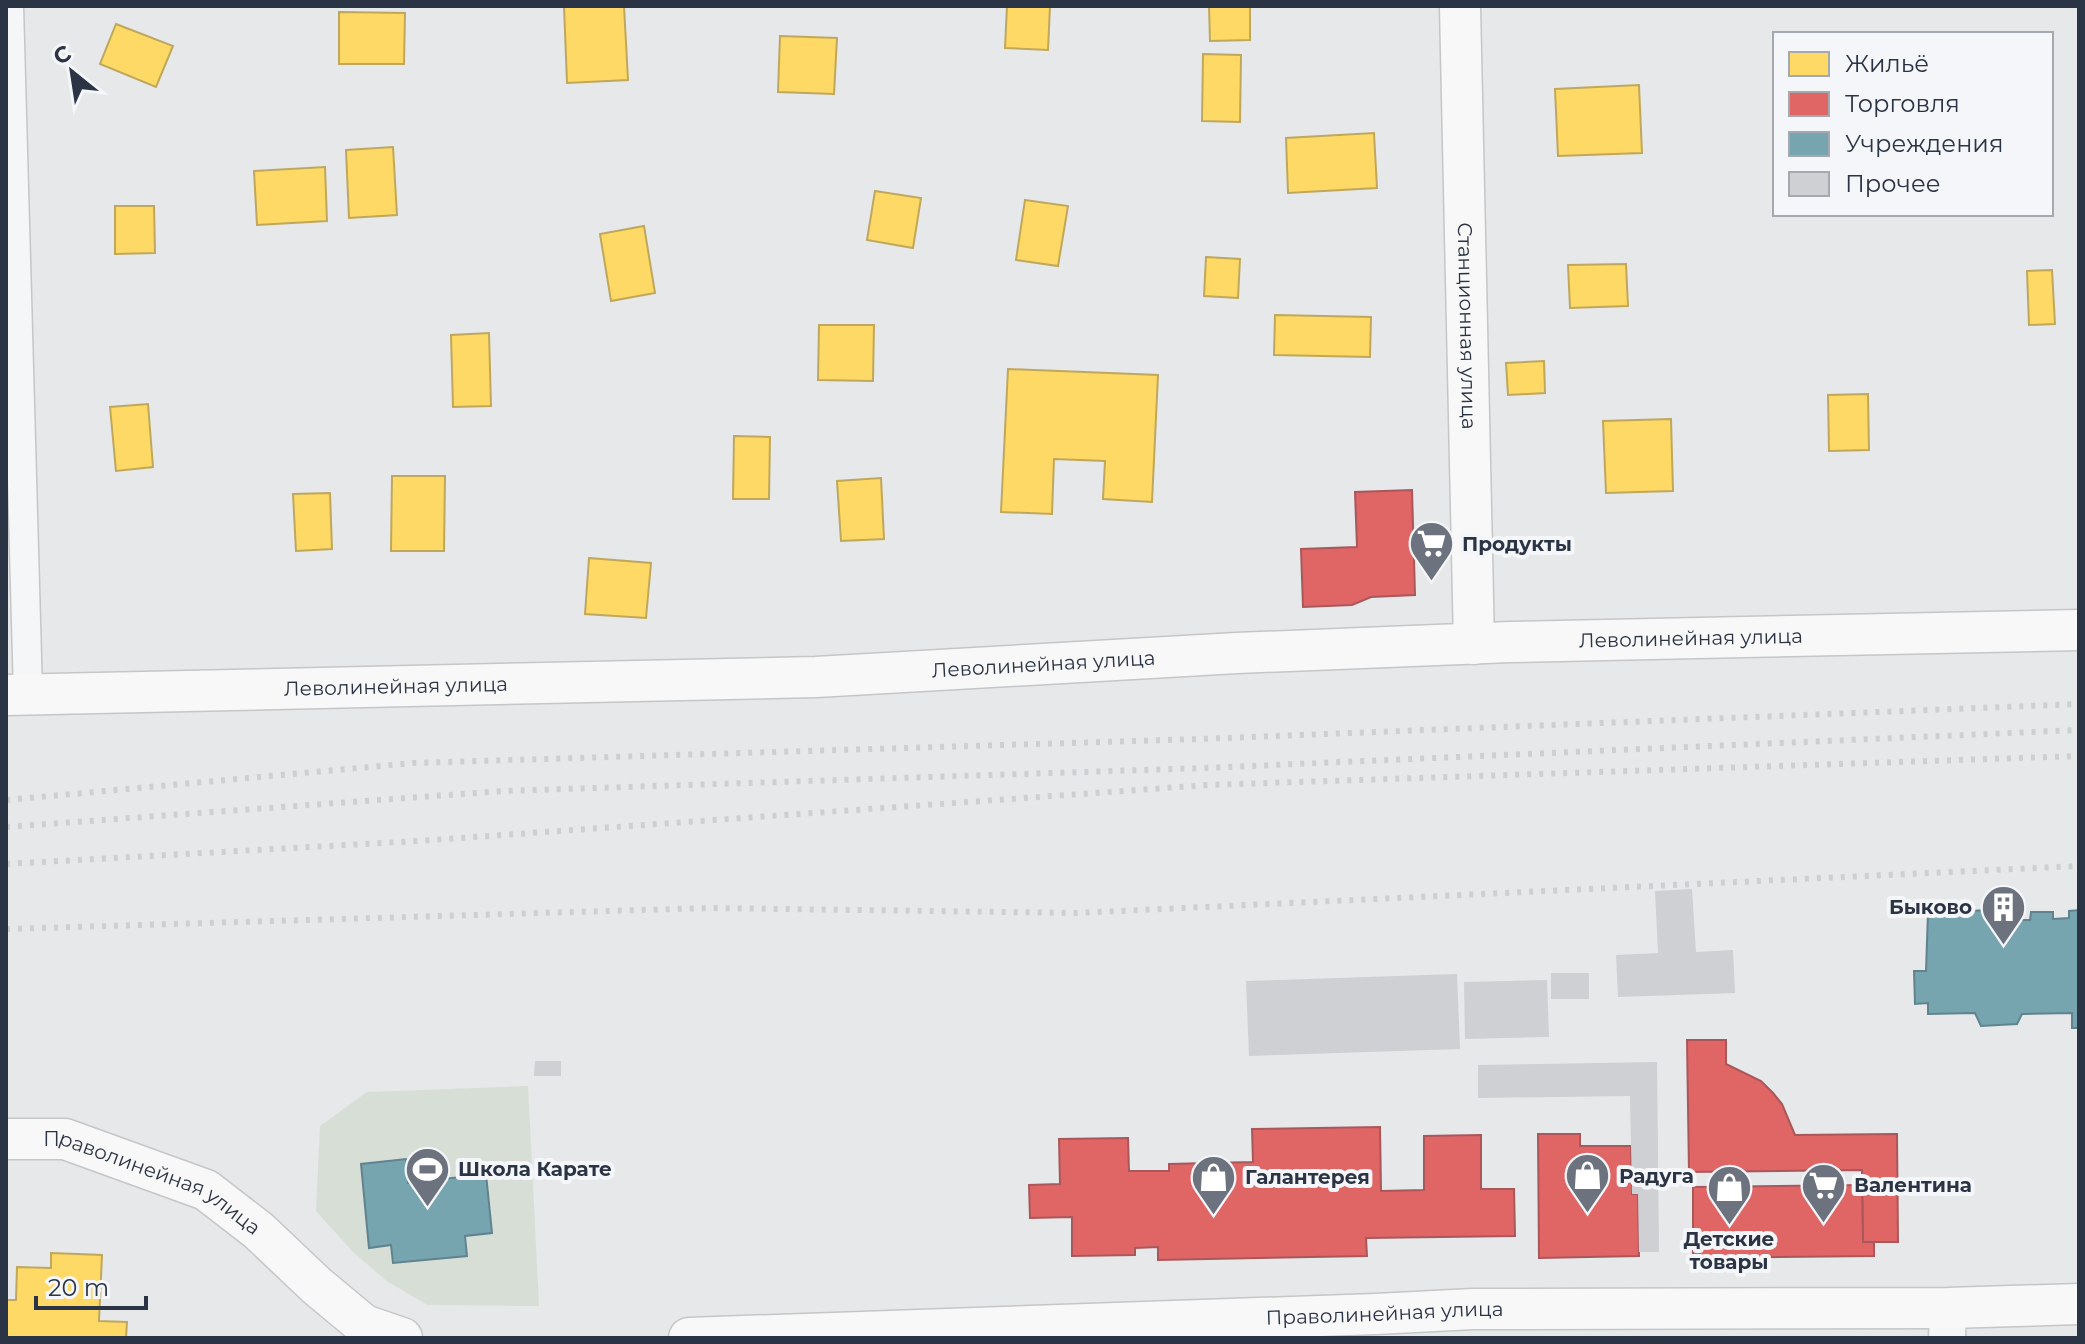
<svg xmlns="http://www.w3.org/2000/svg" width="2085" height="1344" font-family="Montserrat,sans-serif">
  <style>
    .pitch { fill: #d6ded6 }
    .homes { fill: #ffd966; stroke: #bfa85c; stroke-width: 2 }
    .shops { fill: #e06666; stroke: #aa575c; stroke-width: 2 }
    .public { fill: #76a5af; stroke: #60838f; stroke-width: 2 }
    .building { fill: #ced0d3 }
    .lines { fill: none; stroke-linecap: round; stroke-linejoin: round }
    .minor-casing { stroke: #c4c6c8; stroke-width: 31 }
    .tertiary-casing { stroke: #c4c6c8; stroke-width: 39 }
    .secondary-casing { stroke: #c4c6c8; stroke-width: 43 }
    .minor { stroke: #f5f6f7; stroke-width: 28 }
    .tertiary { stroke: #f5f6f7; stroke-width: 36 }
    .secondary { stroke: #f8f8f8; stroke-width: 40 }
    .rail { stroke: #cecfd2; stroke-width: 6; stroke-dasharray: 4 8; stroke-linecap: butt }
    .labels { text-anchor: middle; stroke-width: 8; stroke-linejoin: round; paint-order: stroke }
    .street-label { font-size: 20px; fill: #2b3445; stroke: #f4f6f9 }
    .poi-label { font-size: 20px; font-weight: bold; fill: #2b3445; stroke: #f4f6f9; text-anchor: start }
  </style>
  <rect width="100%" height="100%" fill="#e6e8ea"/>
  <!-- pitch -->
  <path class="pitch" d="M528,1086L539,1306L428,1305L388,1282L354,1253L316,1211L320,1126L367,1092Z"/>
  <!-- homes -->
  <g class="homes">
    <path d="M564,6H624L628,80L567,83Z"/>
    <path d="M1007,6H1050L1048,50L1005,48Z"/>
    <path d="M1209,6H1250V40L1210,41Z"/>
    <path d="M339,12L405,13L404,64H339Z"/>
    <path d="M116,24L173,46L156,87L100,64Z"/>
    <path d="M780,36L837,38L834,94L778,92Z"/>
    <path d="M1203,54L1241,55L1240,122L1202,121Z"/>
    <path d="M1639,85L1642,153L1558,156L1555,89Z"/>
    <path d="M1374,133L1377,188L1288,193L1286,138Z"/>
    <path d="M393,147L397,215L349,218L346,150Z"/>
    <path d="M325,167L327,221L257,225L254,171Z"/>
    <path d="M875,191L921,198L913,248L867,240Z"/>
    <path d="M1025,200L1068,206L1058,266L1016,260Z"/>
    <path d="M115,206H154L155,253L115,254Z"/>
    <path d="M644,226L655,293L611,301L600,234Z"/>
    <path d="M1206,257L1240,259L1238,298L1204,296Z"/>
    <path d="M1626,264L1628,306L1570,308L1568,265Z"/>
    <path d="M2052,270L2055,324L2029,325L2027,271Z"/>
    <path d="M1275,315L1371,317L1370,357L1274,355Z"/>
    <path d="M819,325H874L873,381L818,380Z"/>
    <path d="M489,333L491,406L453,407L451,335Z"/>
    <path d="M1544,361L1545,393L1508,395L1506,363Z"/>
    <path d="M1008,369L1158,375L1152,502L1103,499L1105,461L1054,459L1052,514L1001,512Z"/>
    <path d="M1868,394L1869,450L1829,451L1828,395Z"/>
    <path d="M148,404L153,467L116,471L110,407Z"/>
    <path d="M1671,419L1673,491L1606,493L1603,421Z"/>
    <path d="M734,436L770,437L769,499H733Z"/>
    <path d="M392,476H445L444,551H391Z"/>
    <path d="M881,478L884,539L841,541L837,481Z"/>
    <path d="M330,493L332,549L296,551L293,494Z"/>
    <path d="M589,558L651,563L646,618L585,614Z"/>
    <path d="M51,1253L102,1255L99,1321L127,1322L126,1338H6V1300H16L17,1267L51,1268Z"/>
  </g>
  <!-- shops -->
  <g class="shops">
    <path d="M1412,490L1415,595L1371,597L1352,605L1303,607L1301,549L1357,547L1355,492Z"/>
    <path d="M1687,1040H1726V1064L1761,1081L1773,1093L1782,1104L1795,1135L1897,1134L1898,1242H1863L1862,1170L1689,1172Z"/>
    <path d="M1380,1127L1381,1191L1424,1190V1136L1481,1135V1189H1514L1515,1236L1366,1238L1367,1256L1158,1260V1247L1135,1248V1255L1072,1256V1217L1030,1218L1029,1185L1060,1184L1059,1139L1128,1138L1129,1171H1169V1164L1253,1162L1252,1129Z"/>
    <path d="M1538,1134H1580V1146H1631L1632,1194H1638L1639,1256L1539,1258Z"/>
    <path d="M1862,1185L1863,1242H1874V1256L1693,1258V1187Z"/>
  </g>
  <!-- public -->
  <g class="public">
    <path d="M2008,902V909L2020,908V920H2030L2031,912H2053V919L2069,918V911L2079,910V1028H2072V1013L2022,1014L2017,1024L1981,1026L1975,1013L1928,1014V1003L1915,1004L1914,971H1926L1928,912L1996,910L1995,903Z"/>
    <path d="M406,1159L408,1183L486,1174L492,1233L465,1236L467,1256L393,1263L391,1245L369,1248L361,1164Z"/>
  </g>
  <!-- building -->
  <g class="building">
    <path d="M1692,889L1696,952L1733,950L1735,993L1618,997L1616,955L1658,953L1655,891Z"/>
    <rect x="1551" y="973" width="38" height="26"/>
    <path d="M1457,974L1460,1049L1249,1056L1246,981Z"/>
    <path d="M1547,980L1549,1037L1465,1039L1464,982Z"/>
    <path d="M535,1061H561V1076H534Z"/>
    <path d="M1657,1062L1659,1252H1639L1638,1194H1632L1630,1096L1478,1098V1065Z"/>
  </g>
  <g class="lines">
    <defs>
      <path id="minor" d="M9,6L28,694"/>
      <path id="tertiary" d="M1947,1338L1948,1308"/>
      <g id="secondary">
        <path id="s1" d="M1460,6L1474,644"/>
        <path id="s2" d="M6,695L816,677L1237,653L1510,642L2079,630"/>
        <path id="s3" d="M6,1139H65L206,1190L259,1231L317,1286L364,1325L402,1338"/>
        <path id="s4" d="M689,1338L1376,1314L1473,1309L1948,1308L2079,1304"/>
      </g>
    </defs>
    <!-- minor casing -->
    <use href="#minor" class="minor-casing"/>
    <!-- tertiary casing -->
    <use href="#tertiary" class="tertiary-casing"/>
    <!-- secondary casing -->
    <use href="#secondary" class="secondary-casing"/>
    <!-- minor -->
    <use href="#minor" class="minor"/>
    <!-- tertiary -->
    <use href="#tertiary" class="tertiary"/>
    <!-- secondary -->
    <use href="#secondary" class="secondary"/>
    <!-- rail -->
    <g class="rail">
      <path d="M6,800L413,763L1200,739L2079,704"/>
      <path d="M6,827L503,791L1204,768L2079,730"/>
      <path d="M6,864L418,841L1208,785L2079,756"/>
      <path d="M6,929L708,908L1077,913L2079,866"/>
    </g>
  </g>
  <!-- icons -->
  <defs>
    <symbol id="supermarket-pin" viewBox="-11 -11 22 30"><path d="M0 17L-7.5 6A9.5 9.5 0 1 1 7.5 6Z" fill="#6c737f" stroke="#f4f6f9"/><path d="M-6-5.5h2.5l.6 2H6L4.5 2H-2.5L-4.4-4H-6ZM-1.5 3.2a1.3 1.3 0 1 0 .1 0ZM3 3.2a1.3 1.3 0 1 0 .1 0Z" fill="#fff"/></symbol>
    <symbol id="building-pin" viewBox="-11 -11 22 30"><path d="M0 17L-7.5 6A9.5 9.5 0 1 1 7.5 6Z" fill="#6c737f" stroke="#f4f6f9"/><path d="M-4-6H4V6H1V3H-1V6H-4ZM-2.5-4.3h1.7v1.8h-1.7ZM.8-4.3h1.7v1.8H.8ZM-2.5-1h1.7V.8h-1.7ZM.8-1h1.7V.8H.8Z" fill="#fff"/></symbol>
    <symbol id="stadium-pin" viewBox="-11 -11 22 30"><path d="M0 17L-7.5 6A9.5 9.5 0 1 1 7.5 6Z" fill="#6c737f" stroke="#f4f6f9"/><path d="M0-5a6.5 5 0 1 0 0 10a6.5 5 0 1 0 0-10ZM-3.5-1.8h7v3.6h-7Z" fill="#fff"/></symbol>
    <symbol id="shop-pin" viewBox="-11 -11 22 30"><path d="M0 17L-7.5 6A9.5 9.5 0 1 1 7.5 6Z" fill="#6c737f" stroke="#f4f6f9"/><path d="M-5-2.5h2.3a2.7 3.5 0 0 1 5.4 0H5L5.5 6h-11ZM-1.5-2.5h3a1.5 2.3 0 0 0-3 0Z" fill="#fff"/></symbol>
  </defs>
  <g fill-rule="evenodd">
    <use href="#supermarket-pin" x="1406" y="518" width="51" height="69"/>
    <use href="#building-pin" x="1978" y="882" width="51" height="69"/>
    <use href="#stadium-pin" x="402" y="1144" width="51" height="69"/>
    <use href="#shop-pin" x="1562" y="1150" width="51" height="69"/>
    <use href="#shop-pin" x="1188" y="1152" width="51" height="69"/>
    <use href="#supermarket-pin" x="1798" y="1160" width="51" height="69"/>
    <use href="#shop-pin" x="1704" y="1162" width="51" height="69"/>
  </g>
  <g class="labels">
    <!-- street labels -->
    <g class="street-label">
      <text dy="7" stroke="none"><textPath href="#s1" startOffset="320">Станционная улица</textPath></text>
      <text dy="7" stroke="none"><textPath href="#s2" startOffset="1686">Леволинейная улица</textPath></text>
      <text dy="7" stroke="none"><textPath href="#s2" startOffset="1038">Леволинейная улица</textPath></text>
      <text dy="7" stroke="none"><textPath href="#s2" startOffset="390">Леволинейная улица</textPath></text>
      <text dy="7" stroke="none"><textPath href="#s3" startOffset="156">Праволинейная улица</textPath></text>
      <text dy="7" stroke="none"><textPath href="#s4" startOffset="696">Праволинейная улица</textPath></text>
    </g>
    <!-- poi labels -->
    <g class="poi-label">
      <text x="1462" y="551">Продукты</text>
      <text x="1972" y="914" text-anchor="end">Быково</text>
      <text x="458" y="1176">Школа Карате</text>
      <text x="1619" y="1183">Радуга</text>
      <text x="1245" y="1184">Галантерея</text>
      <text x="1854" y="1192">Валентина</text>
      <text x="1729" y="1246" text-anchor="middle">Детские<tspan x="1729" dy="23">товары</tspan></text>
    </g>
  </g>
  <!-- border -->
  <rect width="2085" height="1344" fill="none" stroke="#2b3445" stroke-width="16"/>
  <!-- legend -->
  <rect x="1773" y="32" width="280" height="184" fill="#f4f6f9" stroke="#a4a8b1" stroke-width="2"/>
  <rect x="1789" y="52" width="40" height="24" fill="#ffd966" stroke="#a4a8b1" stroke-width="2"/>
  <text x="1845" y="72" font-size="24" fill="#2b3445">Жильё</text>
  <rect x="1789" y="92" width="40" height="24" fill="#e06666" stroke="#a4a8b1" stroke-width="2"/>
  <text x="1845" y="112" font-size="24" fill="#2b3445">Торговля</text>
  <rect x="1789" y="132" width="40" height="24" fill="#76a5af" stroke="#a4a8b1" stroke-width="2"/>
  <text x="1845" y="152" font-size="24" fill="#2b3445">Учреждения</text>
  <rect x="1789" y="172" width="40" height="24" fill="#ced0d3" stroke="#a4a8b1" stroke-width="2"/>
  <text x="1845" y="192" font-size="24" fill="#2b3445">Прочее</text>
  <!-- north arrow -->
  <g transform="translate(72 72) rotate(330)" stroke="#f4f6f9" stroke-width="6" paint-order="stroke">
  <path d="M0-6L14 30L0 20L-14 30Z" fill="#2b3445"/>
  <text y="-12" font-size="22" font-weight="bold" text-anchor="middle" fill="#2b3445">С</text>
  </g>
  <!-- scale -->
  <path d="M36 1296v12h110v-12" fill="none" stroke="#2b3445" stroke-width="4"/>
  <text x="48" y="1296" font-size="24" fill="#2b3445" stroke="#f4f6f9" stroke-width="6" paint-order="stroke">20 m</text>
</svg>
